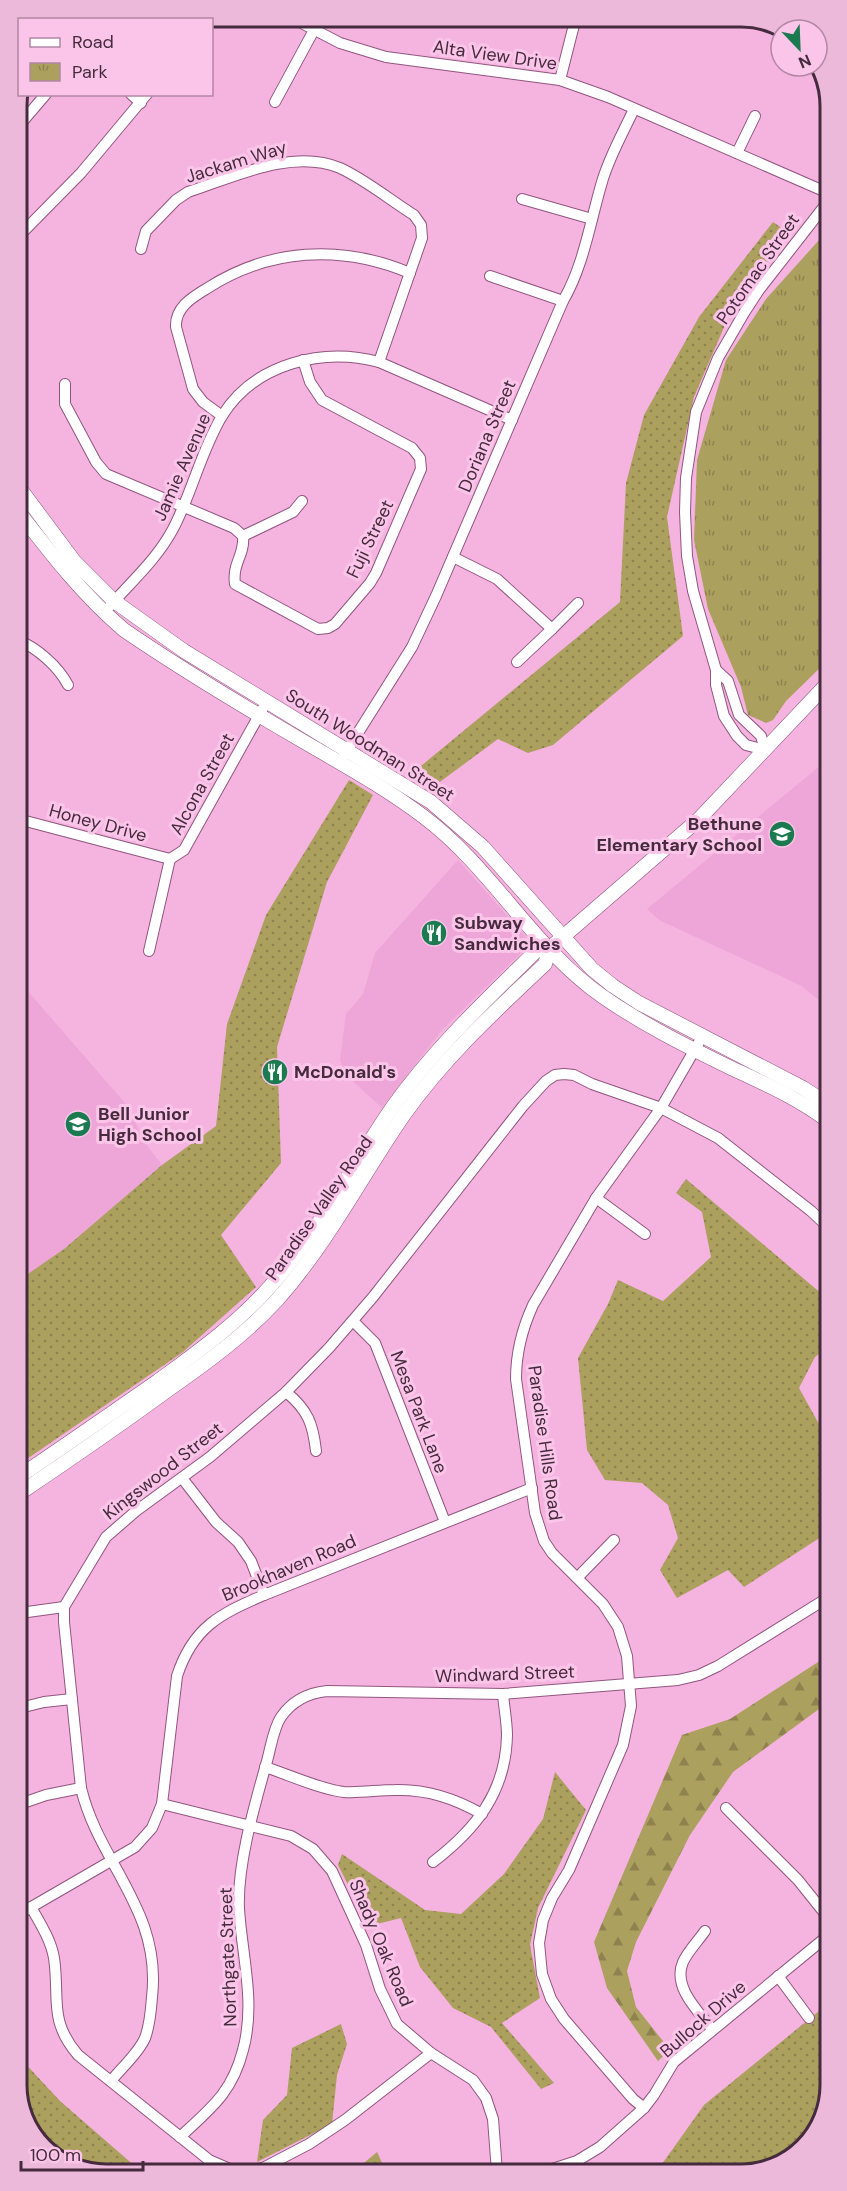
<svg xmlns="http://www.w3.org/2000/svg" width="847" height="2191" font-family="'DM Sans',sans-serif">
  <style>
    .built { fill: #eea6d8 }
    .grass { fill: url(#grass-dots) }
    .forest { fill: url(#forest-firs) }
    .park { fill: url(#park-tufts) }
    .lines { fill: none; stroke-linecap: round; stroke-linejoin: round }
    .minor-casing { stroke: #91567f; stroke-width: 12 }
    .major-casing { stroke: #91567f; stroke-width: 15 }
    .minor { stroke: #fff; stroke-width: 10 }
    .major { stroke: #fff; stroke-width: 14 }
    .labels { text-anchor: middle; stroke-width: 6; stroke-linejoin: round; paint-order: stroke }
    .street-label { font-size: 18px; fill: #452b3d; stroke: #fbc5e9 }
    .poi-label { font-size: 18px; font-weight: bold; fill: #452b3d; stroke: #fbc5e9; text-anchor: start }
    .rim { fill: none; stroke: #452b3d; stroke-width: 3 }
  </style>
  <defs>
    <pattern id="grass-dots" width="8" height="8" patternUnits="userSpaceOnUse" patternTransform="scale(1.5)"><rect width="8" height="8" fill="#aca05e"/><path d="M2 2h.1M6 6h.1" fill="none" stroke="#8e834f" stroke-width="1.8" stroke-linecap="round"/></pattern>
    <pattern id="forest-firs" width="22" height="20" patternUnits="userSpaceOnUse" patternTransform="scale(1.5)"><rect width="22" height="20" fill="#aca05e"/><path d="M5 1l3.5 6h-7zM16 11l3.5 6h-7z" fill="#8e834f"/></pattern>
    <pattern id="park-tufts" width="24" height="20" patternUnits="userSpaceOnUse" patternTransform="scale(1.5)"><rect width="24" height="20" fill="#aca05e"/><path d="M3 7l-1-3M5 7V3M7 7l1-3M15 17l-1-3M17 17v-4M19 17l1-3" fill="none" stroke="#8e834f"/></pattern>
  </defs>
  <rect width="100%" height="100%" fill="#f5b3e0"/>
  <!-- built -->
  <g class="built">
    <path d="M827,760L828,1008L802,986L659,920L647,909Z"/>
    <path d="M458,860L531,943L442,1030L382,1108L345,1074L340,1059L346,1014L363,994L375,953Z"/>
    <path d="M19,981L131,1110L142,1139L162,1165L64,1249L19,1280Z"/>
  </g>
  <!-- grass -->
  <g class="grass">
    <path d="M773,222L789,233L728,318L694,397L667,517L683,636L553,745L528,753L498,739L429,790L410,775L620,602L626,483L644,415L699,317Z"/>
    <path d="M349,780L373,795L327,882L277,1047L281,1163L221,1235L256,1287L183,1352L24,1461L20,1457L19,1280L64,1249L162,1165L216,1126L227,1024L266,915Z"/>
    <path d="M686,1179L829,1300V1346L815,1357L799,1388L829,1442V1521L821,1537L744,1587L728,1570L677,1598L660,1570L678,1538L668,1505L642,1483L605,1480L587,1450L578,1358L608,1304L618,1280L663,1301L711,1257L702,1212L676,1193Z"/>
    <path d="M555,1772L586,1810L538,1908L530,1945L540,1998L502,2023L554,2083L541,2089L491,2027L453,2008L420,1967L401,1918L369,1926L338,1865L342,1854L425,1910L461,1914L504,1874L543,1819Z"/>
    <path d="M830,2002V2085L812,2139L769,2170L657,2171L704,2105Z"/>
    <path d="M341,2024L347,2044L337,2075L332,2124L257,2162L263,2120L287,2095L292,2048Z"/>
    <path d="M21,2059L60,2101L144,2174H100L51,2156L21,2113Z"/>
    <path d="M377,2152L385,2169L380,2172L352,2173Z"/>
  </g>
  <!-- forest -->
  <path class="forest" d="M829,1655L830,1701L733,1772L690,1835L636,1942L627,1971L636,2007L670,2050L658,2061L607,1988L594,1942L682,1735L730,1719Z"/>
  <!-- park -->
  <path class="park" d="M820,239L826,243L827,661L786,701L773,720L766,723L748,715L741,687L708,609L694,540L697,460L726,360L766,299Z"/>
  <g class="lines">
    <defs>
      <g id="minor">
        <path d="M290,17L340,43L386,57L560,80L608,97L826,192"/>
        <path d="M117,20L119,17"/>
        <path d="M204,20L206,17"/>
        <path d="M560,80L576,17"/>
        <path d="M131,94L141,103"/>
        <path d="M275,102L314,30"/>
        <path d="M17,128L46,94"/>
        <path d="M737,153L755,116"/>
        <path d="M522,199L592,219"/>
        <path d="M17,238L81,173L147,94"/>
        <path d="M141,249L146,231L176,200L188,192C234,177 292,148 340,168C366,180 390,200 414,215L421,225L422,238L379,362"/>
        <path d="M490,276L563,301"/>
        <path d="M65,384V404L96,462L106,474L234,528L243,536"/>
        <path d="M222,416L203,402L193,389L176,327C175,308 191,298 206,289C269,248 341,244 410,273"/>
        <path d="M243,536C245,555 232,563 235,584L318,629L328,628L335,624L370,583L376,573L421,469L420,458L412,448L322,400L310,382L303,360"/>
        <path d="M243,536L293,512L302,501"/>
        <path d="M453,557L497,579L552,629L517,662"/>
        <path d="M110,606C132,581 157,559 173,529C192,493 201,451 222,416C255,363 323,347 379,362L512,420"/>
        <path d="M552,629L578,603"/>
        <path d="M18,640C37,648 58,666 68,685"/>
        <path d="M716,670L728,681L739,715L761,736L765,750"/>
        <path d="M765,750L746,745L737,736L724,716L716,685V670L693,591L687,556L685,512L686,478L696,412L718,358L744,313L759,290L826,204"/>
        <path d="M344,755L412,647L436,596L563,301C584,265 590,222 602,182C609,157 623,133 634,109"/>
        <path d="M18,819L170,859"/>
        <path d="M170,859L184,850L267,701"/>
        <path d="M149,951L170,859"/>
        <path d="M596,1198L645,1234"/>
        <path d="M353,1321L375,1343L445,1522"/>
        <path d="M286,1392C308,1410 313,1424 316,1451"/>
        <path d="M182,1478L216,1522L238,1542L251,1561L264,1595"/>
        <path d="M578,1577L614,1540"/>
        <path d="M20,1613L64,1607"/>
        <path d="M20,1708L44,1702L72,1699"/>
        <path d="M265,1767C287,1774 322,1790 344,1792C361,1793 378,1790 395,1790C427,1789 454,1798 482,1814"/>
        <path d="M20,1804L46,1795L81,1788"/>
        <path d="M162,1804L291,1836L313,1849L332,1871L366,1945L380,1989L397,2024L431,2053L473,2080L486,2098L493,2119L497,2172"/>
        <path d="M726,1808L798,1880L830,1920"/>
        <path d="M433,1862C476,1829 506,1792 507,1735C507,1722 504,1707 503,1694"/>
        <path d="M31,1907C40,1923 51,1940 54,1958C60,1998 48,2020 78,2055L209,2160L230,2169L246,2171L263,2168L309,2144L345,2120L431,2053"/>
        <path d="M21,1913L135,1847L152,1828L162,1804L177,1676C193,1627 220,1614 264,1595L532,1488"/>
        <path d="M705,1931C698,1941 688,1951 683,1962C672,1987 699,2012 712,2029"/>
        <path d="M778,1976L809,2018"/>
        <path d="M111,2081C122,2067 138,2054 145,2038C150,2025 151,2010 152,1997C162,1910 99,1864 81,1788L64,1622V1607L106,1537L136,1511L210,1457L286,1392L329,1348L373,1297L523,1106L546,1081L555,1075L564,1074L574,1075L592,1084L661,1108L718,1138L811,1211L829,1228"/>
        <path d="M644,2108L633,2099L564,2019L551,1999L542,1974L539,1943L543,1920L552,1898L569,1870L623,1745L631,1706L627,1656L618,1627L603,1604L552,1553L544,1541L535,1513L516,1379C516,1353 522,1329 533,1305L596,1198L661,1108L702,1037"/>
        <path d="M180,2137C211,2108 232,2093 243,2050C256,2003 242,1956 239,1909C237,1864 255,1804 267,1761C271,1747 273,1729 281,1717C292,1701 308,1693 327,1691L503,1694L678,1680L699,1675L718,1666L829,1597"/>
        <path d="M546,2171L577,2161L600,2147L644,2108L654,2095L674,2062L830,1934"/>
      </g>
      <g id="major">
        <path d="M18,486L74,561L114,601L184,651L431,802L483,847L592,969L613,986L639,1003L803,1088L828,1104"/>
        <path d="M18,511C51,554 83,595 124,630C181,669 241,705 301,740C342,764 386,788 424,817C492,868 533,948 602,996C642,1024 686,1046 729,1067C763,1083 798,1098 828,1121"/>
        <path d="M20,1476C66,1445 112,1413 158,1381C196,1353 234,1326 266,1291C316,1237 350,1169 392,1108C433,1050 485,1001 536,951L550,948L699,819L827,684"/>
        <path d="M20,1493C69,1460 117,1427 165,1392C205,1364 244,1336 277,1300C327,1244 361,1177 403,1116C443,1059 494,1012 545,964L550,948"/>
      </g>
    </defs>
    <!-- minor casing -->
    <use href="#minor" class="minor-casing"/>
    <!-- major casing -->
    <use href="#major" class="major-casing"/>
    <!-- minor -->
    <use href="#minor" class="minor"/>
    <!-- major -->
    <use href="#major" class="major"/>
  </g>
  <!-- icons -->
  <defs>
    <symbol id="school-disc" viewBox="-11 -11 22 22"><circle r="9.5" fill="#1c7a50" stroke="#fbc5e9"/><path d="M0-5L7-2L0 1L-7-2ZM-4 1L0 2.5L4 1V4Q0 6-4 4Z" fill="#fff"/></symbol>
    <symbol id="restaurant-disc" viewBox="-11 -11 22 22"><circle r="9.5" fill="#1c7a50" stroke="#fbc5e9"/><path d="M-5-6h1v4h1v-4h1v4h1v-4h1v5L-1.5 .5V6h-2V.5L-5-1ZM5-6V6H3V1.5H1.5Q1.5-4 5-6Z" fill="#fff"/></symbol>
  </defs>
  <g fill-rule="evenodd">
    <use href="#school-disc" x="767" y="819" width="30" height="30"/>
    <use href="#restaurant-disc" x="419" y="918" width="30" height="30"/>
    <use href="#restaurant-disc" x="260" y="1057" width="30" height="30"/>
    <use href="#school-disc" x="63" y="1109" width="30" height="30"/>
  </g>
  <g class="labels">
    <!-- street labels -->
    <g class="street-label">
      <text transform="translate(495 55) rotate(8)" y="6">Alta View Drive</text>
      <text transform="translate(236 162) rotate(-17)" y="6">Jackam Way</text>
      <text transform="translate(758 269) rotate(-55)" y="6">Potomac Street</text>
      <text transform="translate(487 436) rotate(-67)" y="6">Doriana Street</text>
      <text transform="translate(182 467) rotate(-66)" y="6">Jamie Avenue</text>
      <text transform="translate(370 539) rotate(-64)" y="6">Fuji Street</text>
      <text transform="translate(370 745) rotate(32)" y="6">South Woodman Street</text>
      <text transform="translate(202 784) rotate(-61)" y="6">Alcona Street</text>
      <text transform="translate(98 823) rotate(15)" y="6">Honey Drive</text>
      <text transform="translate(319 1208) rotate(-55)" y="6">Paradise Valley Road</text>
      <text transform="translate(419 1412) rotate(69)" y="6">Mesa Park Lane</text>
      <text transform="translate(545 1443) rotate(82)" y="6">Paradise Hills Road</text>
      <text transform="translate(163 1471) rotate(-38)" y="6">Kingswood Street</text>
      <text transform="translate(289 1568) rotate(-23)" y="6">Brookhaven Road</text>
      <text transform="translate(505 1674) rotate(-2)" y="6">Windward Street</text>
      <text transform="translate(381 1943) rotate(67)" y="6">Shady Oak Road</text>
      <text transform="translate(228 1957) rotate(-92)" y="6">Northgate Street</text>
      <text transform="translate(703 2019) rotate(-41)" y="6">Bullock Drive</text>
    </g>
    <!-- poi labels -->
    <g class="poi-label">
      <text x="762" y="830" text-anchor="end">Bethune<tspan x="762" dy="21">Elementary School</tspan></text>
      <text x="454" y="929">Subway<tspan x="454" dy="21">Sandwiches</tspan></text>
      <text x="294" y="1078">McDonald's</text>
      <text x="98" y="1120">Bell Junior<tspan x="98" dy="21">High School</tspan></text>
    </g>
  </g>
  <!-- crop -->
  <path d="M0 0H847V2191H0ZM106 27H741A79 79 0 0 1 820 106V2085A79 79 0 0 1 741 2164H106A79 79 0 0 1 27 2085V106A79 79 0 0 1 106 27Z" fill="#ecb9db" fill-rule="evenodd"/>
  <path class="rim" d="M106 27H741A79 79 0 0 1 820 106V2085A79 79 0 0 1 741 2164H106A79 79 0 0 1 27 2085V106A79 79 0 0 1 106 27Z"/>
  <!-- legend -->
  <rect x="18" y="18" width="195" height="78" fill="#fbc5e9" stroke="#b287a4" stroke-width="1.5"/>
  <rect x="30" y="38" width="30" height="9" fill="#ffffff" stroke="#b287a4" stroke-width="1.5"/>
  <text x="72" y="48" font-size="18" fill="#452b3d">Road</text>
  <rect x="30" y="63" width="30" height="18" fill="url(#park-tufts)" stroke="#b287a4" stroke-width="1.5"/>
  <text x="72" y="78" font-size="18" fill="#452b3d">Park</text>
  <!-- north arrow -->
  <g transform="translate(799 48) rotate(157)"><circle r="28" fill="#fbc5e9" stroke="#b287a4" stroke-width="1.5"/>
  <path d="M0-4.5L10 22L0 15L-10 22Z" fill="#1c7a50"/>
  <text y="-9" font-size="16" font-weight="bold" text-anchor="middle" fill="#452b3d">N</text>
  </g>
  <!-- scale -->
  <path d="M21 2161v9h122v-9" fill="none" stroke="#452b3d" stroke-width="3"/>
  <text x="30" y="2161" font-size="18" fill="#452b3d" stroke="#fbc5e9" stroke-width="4.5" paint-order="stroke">100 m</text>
</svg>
